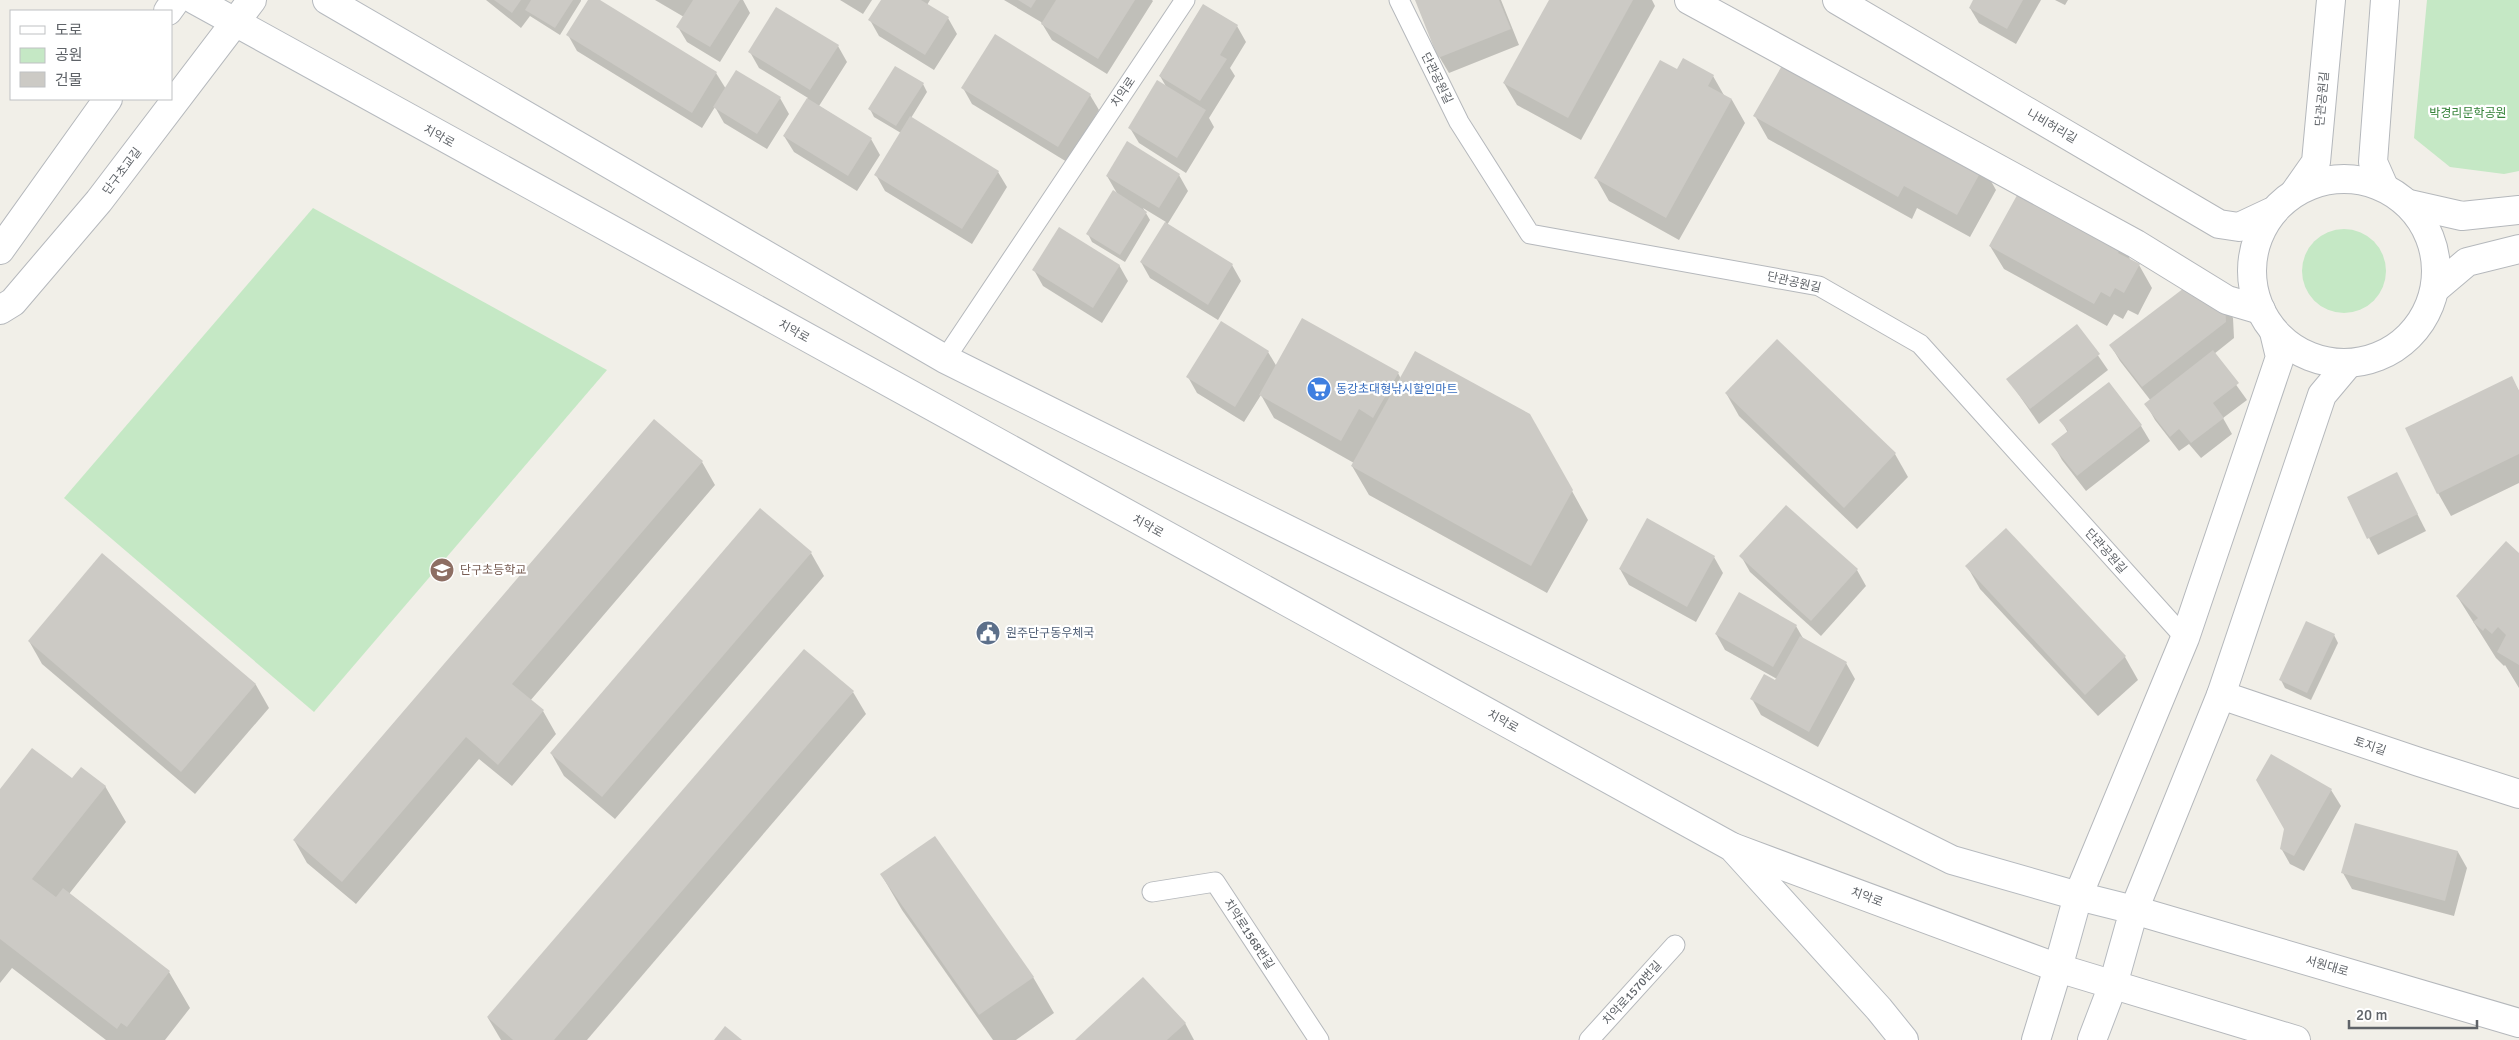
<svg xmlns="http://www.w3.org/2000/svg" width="2519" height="1040" font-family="Signika,'Noto Sans KR',sans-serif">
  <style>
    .green { fill: #c5e8c5 }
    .shadow { fill: #0003 }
    .building { fill: #cccac5 }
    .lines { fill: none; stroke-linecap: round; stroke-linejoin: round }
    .service-casing { stroke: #b5b8bc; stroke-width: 21 }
    .minor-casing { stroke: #b5b8bc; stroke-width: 30 }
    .tertiary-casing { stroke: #b5b8bc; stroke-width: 30 }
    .secondary-casing { stroke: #b6babf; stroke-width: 30 }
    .service { stroke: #fff; stroke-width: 19 }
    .minor { stroke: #fff; stroke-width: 28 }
    .tertiary { stroke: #fff; stroke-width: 28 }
    .secondary { stroke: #fff; stroke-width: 28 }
    .labels { text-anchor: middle; stroke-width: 4.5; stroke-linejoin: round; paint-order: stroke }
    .street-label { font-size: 12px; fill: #5f6368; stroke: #fff }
    .park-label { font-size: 12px; fill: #348238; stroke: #fff }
    .shop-label { font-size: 12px; fill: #366cbe; stroke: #fff; text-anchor: start }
    .education-label { font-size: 12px; fill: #785e54; stroke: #fff; text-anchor: start }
    .service-label { font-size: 12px; fill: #4e5e75; stroke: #fff; text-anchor: start }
  </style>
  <rect width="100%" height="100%" fill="#f1efe8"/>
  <!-- green -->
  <g class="green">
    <path d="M2427,0H2519V171L2504,174L2450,167L2414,138Z"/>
    <path d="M313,208L607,370L314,712L64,498Z"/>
    <circle cx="2344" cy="271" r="42"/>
  </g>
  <!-- shadow -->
  <g class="shadow">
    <path d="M486,0H581V1L560,35L530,16L521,28Z"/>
    <path d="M589,0H598L716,73L726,89L780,98L789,114L767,149L724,123L715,107L702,128L577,51L568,35Z"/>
    <path d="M655,0H743L750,13L720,62L687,42L678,27L684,17Z"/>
    <path d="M840,0H872L863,14Z"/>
    <path d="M883,0H930L927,5L948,18L957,34L934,70L879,36L870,20Z"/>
    <path d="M1004,0H1152L1153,1L1107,74L1052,40L1041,22Z"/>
    <path d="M1416,0H1501L1519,45L1449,73L1440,58Z"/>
    <path d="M1550,0H1652L1655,6L1581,140L1517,105L1504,83Z"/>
    <path d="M1974,0H2041L2016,44L1979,23L1970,8Z"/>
    <path d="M2055,0H2068L2065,5Z"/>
    <path d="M1237,26L1246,42L1230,68L1235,76L1209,118L1214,127L1186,173L1139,143L1130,128L1167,88L1160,76Z"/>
    <path d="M838,46L847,62L819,106L871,139L880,155L857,191L794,152L784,136L808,98L759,68L750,52Z"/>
    <path d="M1678,71L1713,76L1725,97L1732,100L1745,123L1679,240L1609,201L1596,178Z"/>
    <path d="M923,84L927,92L911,118L998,172L1007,187L972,244L885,191L876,175L901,133L874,117L870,109Z"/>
    <path d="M963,88L1090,95L1099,110L1067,162L972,104Z"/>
    <path d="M1755,116L1983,167L1996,190L1970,237L1917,208L1912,219L1768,139Z"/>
    <path d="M1179,175L1188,191L1167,225L1232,265L1241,281L1218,320L1150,278L1141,262L1166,222L1143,208L1150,220L1125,262L1092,242L1088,234L1118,195L1107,176Z"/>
    <path d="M2122,245L2131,261L2139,265L2152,288L2138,315L2128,310L2123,319L2114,314L2107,326L2004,269L1990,246Z"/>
    <path d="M1119,265L1128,281L1102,323L1043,286L1034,270Z"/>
    <path d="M2224,302L2233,318L2234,338L2214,354L2247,400L2223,418L2232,434L2201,458L2189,444L2179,451L2155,420L2146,404L2151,401L2120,361L2111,346Z"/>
    <path d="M2077,325L2108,370L2039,424L2008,379Z"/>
    <path d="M1777,341L1895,454L1908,477L1857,529L1739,416L1726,393Z"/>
    <path d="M1268,352L1277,367L1398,373L1401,379L1546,444L1588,520L1547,593L1369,495L1352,466L1354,463L1274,418L1261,395L1244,422L1197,393L1188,377Z"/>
    <path d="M2511,377L2519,391V483L2451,516L2438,493Z"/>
    <path d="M2109,383L2141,426L2150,441L2086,491L2062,460L2053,444L2068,433L2061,420Z"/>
    <path d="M654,421L702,462L715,485L530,701L543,711L556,734L512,786L479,759L356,904L307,863L294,840Z"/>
    <path d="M2397,474L2426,531L2378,555L2348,498Z"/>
    <path d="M2006,530L2125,657L2138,680L2098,716L1980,589L1967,566Z"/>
    <path d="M811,553L824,576L615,819L564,776L551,753Z"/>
    <path d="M103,555L256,685L269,708L195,794L42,664L29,641Z"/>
    <path d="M2519,555V688L2505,665L2504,666L2496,658L2457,596Z"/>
    <path d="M1741,556L1857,570L1866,586L1821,636L1750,572Z"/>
    <path d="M1714,557L1723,573L1696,622L1629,585L1620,569Z"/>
    <path d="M1796,626L1804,640L1846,663L1855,679L1818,747L1761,715L1752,699L1777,679L1725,650L1716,634Z"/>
    <path d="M2334,635L2338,643L2311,700L2285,688L2281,680Z"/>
    <path d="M853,692L866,714L587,1040H501L488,1018Z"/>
    <path d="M2271,756L2331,790L2341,806L2304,871L2290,864L2281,848L2285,829Z"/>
    <path d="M105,786L126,822L69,894L169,972L190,1008L165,1040H106L12,968L0,983V791Z"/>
    <path d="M2458,852L2467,868L2454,916L2352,889L2343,873Z"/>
    <path d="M881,874L1033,977L1054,1013L1016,1040H993L902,910Z"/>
    <path d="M1185,1023L1194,1040H1077Z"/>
  </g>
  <!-- building -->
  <g class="building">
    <path d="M494,0H521L512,13Z"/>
    <path d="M531,0H573L555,28L525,10Z"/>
    <path d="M588,0H600L717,72L692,113L566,35Z"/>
    <path d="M693,0H740L710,47L676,27Z"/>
    <path d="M881,0H921L949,17L925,55L868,20Z"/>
    <path d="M1018,0H1036L1031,8Z"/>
    <path d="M1056,0H1135L1098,59L1041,24Z"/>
    <path d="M1415,0H1499L1511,29L1438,58Z"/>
    <path d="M1549,0H1633L1568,118L1503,83Z"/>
    <path d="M1973,0H2023L2007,29L1969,8Z"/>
    <path d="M1203,4L1238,25L1220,55L1227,59L1200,101L1159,76Z"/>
    <path d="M776,7L839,45L810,90L748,52Z"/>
    <path d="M995,34L1091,94L1058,147L961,88Z"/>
    <path d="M1787,57L1984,166L1957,215L1904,186L1898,197L1753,116Z"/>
    <path d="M1683,58L1714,75L1708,86L1732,99L1666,218L1594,178L1660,60L1677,69Z"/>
    <path d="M895,66L924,83L896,126L868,109Z"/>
    <path d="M736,70L781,97L757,134L713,107Z"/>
    <path d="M1157,80L1206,110L1177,158L1128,128Z"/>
    <path d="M807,98L872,138L848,176L783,136Z"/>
    <path d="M910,116L999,171L962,229L874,175Z"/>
    <path d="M1127,141L1180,174L1159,208L1106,176Z"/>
    <path d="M2021,188L2123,244L2118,253L2140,264L2124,293L2115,288L2110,297L2101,292L2094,304L1989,246Z"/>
    <path d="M1113,190L1147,212L1120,255L1086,234Z"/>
    <path d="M1165,222L1233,264L1208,305L1140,262Z"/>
    <path d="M1059,227L1120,265L1093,308L1032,270Z"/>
    <path d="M2192,282L2225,301L2226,322L2142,387L2109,345Z"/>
    <path d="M1302,318L1399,372L1373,418L1359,409L1341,441L1259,395Z"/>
    <path d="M1221,321L1269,351L1235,407L1186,377Z"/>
    <path d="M2077,324L2100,354L2030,409L2006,379Z"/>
    <path d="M1777,339L1896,453L1844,508L1725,393Z"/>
    <path d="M2213,350L2239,383L2213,403L2224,418L2191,443L2179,429L2170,437L2144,404Z"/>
    <path d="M1415,351L1530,414L1573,490L1531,566L1351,466Z"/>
    <path d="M2512,376L2519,391V454L2437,494L2405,428Z"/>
    <path d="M2109,382L2142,425L2077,476L2051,444L2068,431L2059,420Z"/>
    <path d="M654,419L703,461L512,684L544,710L498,765L466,737L342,882L293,840Z"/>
    <path d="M2397,472L2418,514L2367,539L2347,497Z"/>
    <path d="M1786,505L1858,569L1811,621L1739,556Z"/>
    <path d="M760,508L812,552L602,797L550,753Z"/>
    <path d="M1647,518L1715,556L1687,607L1619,569Z"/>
    <path d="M2006,528L2126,656L2085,695L1965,566Z"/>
    <path d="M2506,541L2519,553V665L2497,652L2506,635L2498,627L2492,634L2485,628L2483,631L2473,622L2478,618L2456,596Z"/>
    <path d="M102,553L256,684L181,772L28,641Z"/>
    <path d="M1739,592L1797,625L1773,667L1715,634Z"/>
    <path d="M2306,621L2335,634L2307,693L2279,680Z"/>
    <path d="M1800,636L1847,662L1809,732L1750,699L1764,674L1775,680Z"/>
    <path d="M804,649L854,691L554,1040H513L487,1017Z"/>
    <path d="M32,748L72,778L81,767L106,786L32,879L56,897L63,888L170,971L127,1027L121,1023L117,1029L0,939V789Z"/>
    <path d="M2271,754L2332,789L2294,856L2280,849L2284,829L2256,780Z"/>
    <path d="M2355,823L2458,851L2445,901L2341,873Z"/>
    <path d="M935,836L1034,977L979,1015L880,874Z"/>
    <path d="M1143,977L1186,1023L1167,1040H1075Z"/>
    <path d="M725,1026L742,1040H714Z"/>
  </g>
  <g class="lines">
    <defs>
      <g id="service">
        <path d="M1399,0L1459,122L1530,234L1819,286L1920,344L2185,638"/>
        <path d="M945,359L1185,0"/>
        <path d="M1152,892L1215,882L1319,1040"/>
        <path d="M1589,1040L1675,945"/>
      </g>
      <path id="minor" d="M2221,695L2419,762L2519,794"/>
      <g id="tertiary">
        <path d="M1689,0L2136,244L2227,300L2261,310"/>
        <path d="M1837,0L2219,224L2239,227L2271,212"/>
        <path d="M168,11L176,0"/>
        <circle cx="2344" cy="271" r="92"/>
        <path d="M2384,187L2373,162L2385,0"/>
        <path d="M2295,192L2316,162L2331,0"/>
        <path d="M2409,204L2462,216L2519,210"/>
        <path d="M0,250L108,99"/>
        <path d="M2435,289L2467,262L2519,249"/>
        <path d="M0,310L13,302L99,201L252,0"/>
        <path d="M2348,364L2322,395L2221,695L2134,910L2519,1023"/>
        <path d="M1732,847L2058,968L2296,1040"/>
        <path d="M2078,896L2185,638L2280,357L2274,332"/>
        <path d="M2036,1040L2058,968"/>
      </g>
      <g id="secondary">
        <path d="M195,0L1732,847L1879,1009L1904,1040"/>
        <path d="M327,0L945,359L1952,860L2078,896L2134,910L2113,985L2092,1040"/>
        <path d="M2058,968L2078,896"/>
      </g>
    </defs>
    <!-- service casing -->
    <use href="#service" class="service-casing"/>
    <!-- minor casing -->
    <use href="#minor" class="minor-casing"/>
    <!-- tertiary casing -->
    <use href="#tertiary" class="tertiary-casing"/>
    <!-- secondary casing -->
    <use href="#secondary" class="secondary-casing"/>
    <!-- service -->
    <use href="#service" class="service"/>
    <!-- minor -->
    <use href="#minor" class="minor"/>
    <!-- tertiary -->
    <use href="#tertiary" class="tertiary"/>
    <!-- secondary -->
    <use href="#secondary" class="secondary"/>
  </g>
  <!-- icons -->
  <defs>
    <symbol id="supermarket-disc" viewBox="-11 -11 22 22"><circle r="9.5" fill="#3f7fe0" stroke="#fff"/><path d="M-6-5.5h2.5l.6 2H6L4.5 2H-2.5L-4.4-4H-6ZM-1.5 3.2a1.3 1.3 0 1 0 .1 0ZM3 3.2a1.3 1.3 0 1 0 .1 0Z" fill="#fff"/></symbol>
    <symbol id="school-disc" viewBox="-11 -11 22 22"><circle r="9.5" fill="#8d6e63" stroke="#fff"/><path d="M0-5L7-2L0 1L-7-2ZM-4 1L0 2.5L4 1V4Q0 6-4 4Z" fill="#fff"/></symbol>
    <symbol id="civic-disc" viewBox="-11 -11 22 22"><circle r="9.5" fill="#5c6f8a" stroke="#fff"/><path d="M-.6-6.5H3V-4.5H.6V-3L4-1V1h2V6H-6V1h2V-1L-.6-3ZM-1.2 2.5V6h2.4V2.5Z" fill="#fff"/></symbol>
  </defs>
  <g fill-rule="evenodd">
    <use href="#supermarket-disc" x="1305" y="375" width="28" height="28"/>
    <use href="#school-disc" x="428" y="556" width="28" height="28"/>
    <use href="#civic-disc" x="974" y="619" width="28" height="28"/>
  </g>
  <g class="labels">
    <!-- street labels -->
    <g class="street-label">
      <text transform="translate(1437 78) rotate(64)" y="4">단관공원길</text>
      <text transform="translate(1123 92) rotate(-56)" y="4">치악로</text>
      <text transform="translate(2322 99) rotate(-85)" y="4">단관공원길</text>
      <text transform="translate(2052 126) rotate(30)" y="4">나비허리길</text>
      <text transform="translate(439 136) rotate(29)" y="4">치악로</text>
      <text transform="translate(122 171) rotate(-53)" y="4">단구초교길</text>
      <text transform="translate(1794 282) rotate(13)" y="4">단관공원길</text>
      <text transform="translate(794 331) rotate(29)" y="4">치악로</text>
      <text transform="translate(1148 526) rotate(29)" y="4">치악로</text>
      <text transform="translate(2106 551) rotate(48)" y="4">단관공원길</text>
      <text transform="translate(1503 721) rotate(29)" y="4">치악로</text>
      <text transform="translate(2370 746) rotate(19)" y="4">토지길</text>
      <text transform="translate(1867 897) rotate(20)" y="4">치악로</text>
      <text transform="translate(1249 934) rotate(57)" y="4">치악로1568번길</text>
      <text transform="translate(2327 966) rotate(16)" y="4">서원대로</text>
      <text transform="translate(1632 993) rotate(-48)" y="4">치악로1570번길</text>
    </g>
    <!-- park labels -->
    <g class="park-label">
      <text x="2468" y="117">박경리문학공원</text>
    </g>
    <!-- shop labels -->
    <g class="shop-label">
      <text x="1336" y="393">동강초대형낚시할인마트</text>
    </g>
    <!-- education labels -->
    <g class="education-label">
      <text x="460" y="574">단구초등학교</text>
    </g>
    <!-- service labels -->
    <g class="service-label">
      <text x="1006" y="637">원주단구동우체국</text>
    </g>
  </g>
  <!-- legend -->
  <rect x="10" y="10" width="162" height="90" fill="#ffffff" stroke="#bfc1c3"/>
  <rect x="20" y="26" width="25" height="8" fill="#ffffff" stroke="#bfc1c3"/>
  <text x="55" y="35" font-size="15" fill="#5f6368">도로</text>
  <rect x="20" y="48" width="25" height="15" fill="#c5e8c5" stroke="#bfc1c3"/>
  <text x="55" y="60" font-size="15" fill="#5f6368">공원</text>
  <rect x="20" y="72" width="25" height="15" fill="#cccac5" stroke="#bfc1c3"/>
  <text x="55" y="85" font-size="15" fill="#5f6368">건물</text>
  <!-- scale -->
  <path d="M2349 1020v8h128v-8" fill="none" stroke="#5f6368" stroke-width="2.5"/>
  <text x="2356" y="1020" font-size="15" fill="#5f6368" stroke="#ffffff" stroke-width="4" paint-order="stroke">20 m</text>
</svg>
